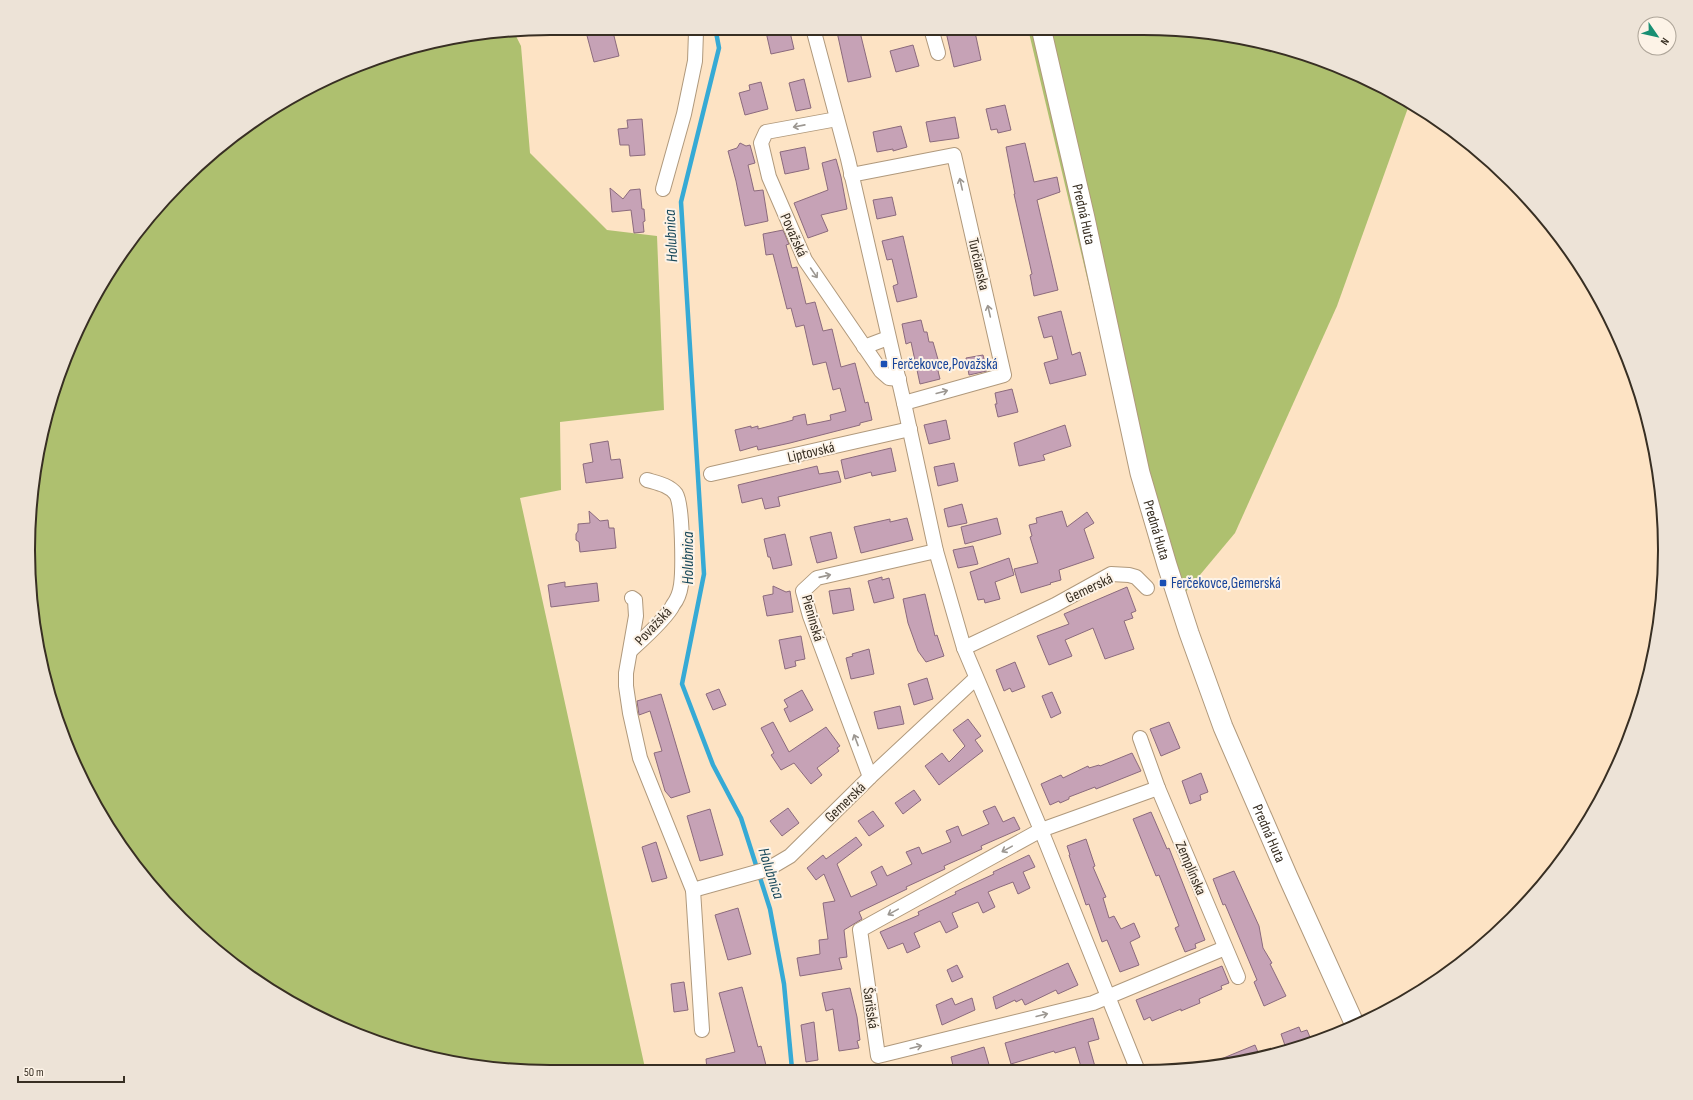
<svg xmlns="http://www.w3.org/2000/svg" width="1693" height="1100" font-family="'Sofia Sans Condensed',sans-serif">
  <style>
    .green { fill: #aec06f }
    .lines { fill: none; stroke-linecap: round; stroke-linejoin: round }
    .stream { stroke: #36aad5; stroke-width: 4.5 }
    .building { fill: #c6a2b6; stroke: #8b6a7d }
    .street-casing { stroke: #b0997c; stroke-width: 16 }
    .secondary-casing { stroke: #b0997c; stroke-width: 21 }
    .street { stroke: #fff; stroke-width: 14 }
    .secondary { stroke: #fff; stroke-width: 19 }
    .oneway { stroke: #9c9791 }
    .transit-dot { fill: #1a4fb4; stroke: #fdf3e7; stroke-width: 1.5 }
    .labels { text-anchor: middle; stroke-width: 4; stroke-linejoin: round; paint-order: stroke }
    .street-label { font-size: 15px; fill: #382f23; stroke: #fdf3e7 }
    .transit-label { font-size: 15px; fill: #164399; stroke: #fdf3e7; text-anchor: start }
    .water-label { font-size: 16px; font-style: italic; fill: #18485a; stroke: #fdf3e7 }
    .rim { fill: none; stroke: #382f23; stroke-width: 2 }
  </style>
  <rect width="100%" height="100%" fill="#fde3c4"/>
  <!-- green -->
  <g class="green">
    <path d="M514,32L521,46L530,153L607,230L657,236L664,410L560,422L561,490L520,498L645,1068H482L415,1054L319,1018L206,942L136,868L98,811L46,685L32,618L29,516L38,448L68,350L136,232L181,181L260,116L382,56L482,33Z"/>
    <path d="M1029,33H1211L1278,46L1374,82L1409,105L1337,306L1235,533L1174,606L1152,552Z"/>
  </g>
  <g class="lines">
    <!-- stream -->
    <path class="stream" d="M716,32L719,48L681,202L704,574L682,684L713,765L741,818L770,909L784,984L792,1069"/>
  </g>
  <!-- building -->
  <g class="building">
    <path d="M586,32H613L619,56L594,62Z"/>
    <path d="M766,32H790L794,49L771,54Z"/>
    <path d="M837,32H860L871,77L848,82Z"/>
    <path d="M946,32H975L981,60L954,67Z"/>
    <path d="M913,45L919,66L896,72L890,51Z"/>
    <path d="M804,79L811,108L796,111L789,83Z"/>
    <path d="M761,82L768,109L745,115L739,93L750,90L749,85Z"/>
    <path d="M1005,105L1011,130L998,133L997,129L991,130L986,109Z"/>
    <path d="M955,117L959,138L930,142L926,122Z"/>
    <path d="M642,119L645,155L630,156L629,145H620L618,129L628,128L627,120Z"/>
    <path d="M901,126L907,147L893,151V149L877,152L873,132Z"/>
    <path d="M740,143L746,146L750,145L755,163L748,165L754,191L763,190L768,221L745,226L736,181L728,151L737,148Z"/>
    <path d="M1025,143L1034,182L1057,177L1060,192L1037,200L1058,290L1034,296L1030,275L1032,274L1014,194H1015L1006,147Z"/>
    <path d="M805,147L809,169L785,174L780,152Z"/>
    <path d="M836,159L841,177L847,209L821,215L828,231L808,238L794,203L828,190L822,163Z"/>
    <path d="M610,188L623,199L630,190L640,189L642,209H644L645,221L643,222L644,232L634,233L631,210L612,212Z"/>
    <path d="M892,197L896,215L877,219L873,200Z"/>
    <path d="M783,230L789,244L786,245L792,268L797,267L806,304L815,302L823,331L832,329L841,367L855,363L865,403L868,402L872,420L860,423V425L790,443L758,450L757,446L740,451L735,430L751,426V428L758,426V429L786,422L793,420V417L805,414L807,425L831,420L830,415L846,411L840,388L833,390L826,362L813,365L804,325L796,327L791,308L787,309L773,254L766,255L763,234Z"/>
    <path d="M903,236L917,297L897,302L893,286L898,284L892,259L887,260L882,241Z"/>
    <path d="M1061,311L1072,355L1080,352L1086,375L1050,384L1044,363L1058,359L1052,336L1044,338L1038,317Z"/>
    <path d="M921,320L924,332H927L929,342H933L941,370L938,371L940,379L920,384L911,342L906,344L902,324Z"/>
    <path d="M983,355L987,371L969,375L966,358Z"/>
    <path d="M1012,389L1018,412L998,417L995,404H997L995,393Z"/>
    <path d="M946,420L950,439L929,444L924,425Z"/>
    <path d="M1065,425L1071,446L1043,455L1045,460L1019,466L1014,443Z"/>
    <path d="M608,441L611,460L620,459L623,478L586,483L583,464L593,462L590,444Z"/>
    <path d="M891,448L896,471L872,476L871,472L845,479L841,460Z"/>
    <path d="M954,463L958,481L938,486L934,467Z"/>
    <path d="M817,466L819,474L838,471L841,482L778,497L780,506L765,509L762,498L742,503L738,485Z"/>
    <path d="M962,504L967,523L948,527L944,509Z"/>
    <path d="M589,511L600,521L608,520L609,528H614L616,548L580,552L579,542L576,540V534L578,531V524L590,523Z"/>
    <path d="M1062,511L1067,527L1087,512L1094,523L1084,529L1094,558L1059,570L1061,580L1050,583L1051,584L1021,593L1014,569L1038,563L1030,537L1032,536L1029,525L1037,523L1036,518Z"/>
    <path d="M907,518L913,540L861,553L854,527L890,519V522Z"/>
    <path d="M997,518L1001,534L965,544L961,527Z"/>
    <path d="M831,532L837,558L817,563L810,537Z"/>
    <path d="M785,534L792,565L773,569L770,557H768L764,539Z"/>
    <path d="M973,546L978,564L958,568L953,550Z"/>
    <path d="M1009,558L1014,575L995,582L1000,599L985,603L984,599L978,600L970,572Z"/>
    <path d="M882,577V580L889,578L894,598L874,603L868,581Z"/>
    <path d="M565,582V587L597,583L599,601L551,607L548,585Z"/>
    <path d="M773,586L786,592L790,591L793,612L767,616L763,596L773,594Z"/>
    <path d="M1127,587L1136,611L1131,613L1133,618L1124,621L1134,649L1105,659L1093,628L1065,640L1072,656L1049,665L1037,636L1069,624L1064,614Z"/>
    <path d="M850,588L854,610L833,614L829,591Z"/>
    <path d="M925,594L935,636L937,635L944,656L926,662L918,651L908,623L903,599Z"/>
    <path d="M801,636L805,659L795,661L796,666L785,669L779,640Z"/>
    <path d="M869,649L874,674L851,679L846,658L853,656L852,654Z"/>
    <path d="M1015,662L1025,687L1012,692L1010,688L1004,691L996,670Z"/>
    <path d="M927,678L933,699L914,705L908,684Z"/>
    <path d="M719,689L726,705L713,710L706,694Z"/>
    <path d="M802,690L813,710L790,722L784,709L788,707L784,700Z"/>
    <path d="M1052,692L1061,713L1051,718L1042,696Z"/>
    <path d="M661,694L690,792L671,798L665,791L654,753L662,751L650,711L639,715L637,701Z"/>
    <path d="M900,706L904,724L878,729L874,712Z"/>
    <path d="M968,719L981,736L975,740L983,751L939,785L925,766L942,753L949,762L965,746L953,730Z"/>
    <path d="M773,722L789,752L826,727L840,746L837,748L839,751L817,768L822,775L811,784L794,763L781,770L771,755L774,753L761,728Z"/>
    <path d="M1169,722L1180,748L1161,756L1150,729Z"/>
    <path d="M1132,753L1141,771L1096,789L1095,787L1069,797V799L1060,803L1059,801L1050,805L1041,784L1061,775L1063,778L1088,766L1089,768L1099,765L1100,766Z"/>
    <path d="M1201,773L1208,792L1200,795L1201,800L1190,804L1182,781Z"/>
    <path d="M914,790L921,800L903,814L895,803Z"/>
    <path d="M995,806L1003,822L1014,817L1020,829L981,846L982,849L944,866L945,869L906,887L907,889L859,912L862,919L844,930L847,957L839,958L842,969L800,976L797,958L820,954L819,940L828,939L823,903L835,901L824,874L816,880L807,868L823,855L826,859L856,837L862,845L837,864L851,897L877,885L871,872L882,866L887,876L912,864L906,852L919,847L922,854L951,842L946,831L958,826L962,836L989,824L983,811Z"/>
    <path d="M788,808L799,823L782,836L770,821Z"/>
    <path d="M710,809L723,855L700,861L687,816Z"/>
    <path d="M873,811L884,826L869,836L858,821Z"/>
    <path d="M1151,812L1167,849L1169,848L1205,940L1195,944L1196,948L1185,952L1175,928L1179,926L1159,875L1156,876L1133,819Z"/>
    <path d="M1086,839L1095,866L1093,867L1106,897L1103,898L1109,918L1114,916L1121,929L1134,923L1140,937L1130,942L1139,965L1120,972L1107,940L1102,942L1089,904L1086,905L1069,855H1070L1067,846Z"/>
    <path d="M656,842L667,878L652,882L642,847Z"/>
    <path d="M1029,855L1035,867L1023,872L1030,888L1018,894L1013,882L1000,887L988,892L995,907L983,913L978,902L952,913L958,927L946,933L940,921L914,933L920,947L907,953L903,943L888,949L880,932L919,915L918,912L956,894L955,892L994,874L993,872Z"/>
    <path d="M1234,871L1259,926L1263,948L1272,963L1270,964L1286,996L1264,1006L1254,982L1257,980L1225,904L1223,905L1213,879Z"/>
    <path d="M738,908L751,954L728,960L715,915Z"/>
    <path d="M1068,963L1078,985L1058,994L1056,990L1025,1005L1022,999L1016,1002L1015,1000L996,1009L993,997Z"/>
    <path d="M957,965L963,977L952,982L947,970Z"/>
    <path d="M1222,966L1229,983L1221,986L1222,989L1199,999L1200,1003L1181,1011V1009L1152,1021L1150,1017L1144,1020L1136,1000Z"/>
    <path d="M684,982L688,1010L674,1012L671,984Z"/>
    <path d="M742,987L758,1047L761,1046L767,1069H707L706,1059L735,1052L719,993Z"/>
    <path d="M850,988L857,1017L860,1040L857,1041L859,1048L839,1051L833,1009L826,1011L822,993Z"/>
    <path d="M952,998L955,1005L972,998L975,1010L942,1025L936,1005Z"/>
    <path d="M1093,1018L1099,1039L1088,1042L1096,1070H1082L1075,1047L1055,1053L1054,1051L1011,1064L1005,1043Z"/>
    <path d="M814,1022L818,1060L806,1062L801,1025Z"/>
    <path d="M1299,1027L1301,1032L1307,1030L1312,1042L1287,1051L1281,1034Z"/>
    <path d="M1255,1045L1260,1057L1223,1063L1221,1059Z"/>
    <path d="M984,1047L990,1068L982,1070H954L951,1057Z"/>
  </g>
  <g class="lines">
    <defs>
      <g id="street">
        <path d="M814,32L848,159L904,403L936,551L964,648L1041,830L1138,1071"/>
        <path d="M932,32L938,53"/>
        <path d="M837,119L766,132L761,143L769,177L805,260L881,371L889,378L899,379"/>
        <path d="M851,175L954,155L1004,375L904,403"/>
        <path d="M663,189L684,114L695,61L696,32"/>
        <path d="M864,347L888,338"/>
        <path d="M711,474L910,429"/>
        <path d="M632,598L635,600L636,616L626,673V686L630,713L640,758L693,890L768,869L790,856L870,777L976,678"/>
        <path d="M964,648L1055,605L1111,574L1129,575L1136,577L1147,588"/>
        <path d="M631,650C642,640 667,618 673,605C677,600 680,592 681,585C683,571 683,505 676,494C669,485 657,483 647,480"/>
        <path d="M1140,738L1158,788L1041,830L860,930L878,1056L1093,1003L1225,948"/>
        <path d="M870,777L810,616L803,591L817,578L936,551"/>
        <path d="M1158,788L1238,977"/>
        <path d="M693,890L702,1030"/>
      </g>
      <g id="secondary">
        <path id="s1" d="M1042,32L1085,218L1140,473L1167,565L1189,633L1223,727L1288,877L1355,1025"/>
      </g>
    </defs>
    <!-- street casing -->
    <use href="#street" class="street-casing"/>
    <!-- secondary casing -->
    <use href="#secondary" class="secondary-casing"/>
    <!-- street -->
    <use href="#street" class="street"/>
    <!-- secondary -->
    <use href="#secondary" class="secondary"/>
  </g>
  <!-- one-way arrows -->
  <defs><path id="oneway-shaft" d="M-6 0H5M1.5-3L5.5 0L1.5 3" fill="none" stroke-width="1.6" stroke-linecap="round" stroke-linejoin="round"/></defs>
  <g class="oneway">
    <use href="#oneway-shaft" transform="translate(799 126) rotate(169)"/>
    <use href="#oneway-shaft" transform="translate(961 184) rotate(-103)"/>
    <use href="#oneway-shaft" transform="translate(814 273) rotate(56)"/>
    <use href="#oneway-shaft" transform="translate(989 311) rotate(-103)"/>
    <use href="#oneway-shaft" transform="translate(942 392) rotate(-15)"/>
    <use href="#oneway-shaft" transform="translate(825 576) rotate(-13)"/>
    <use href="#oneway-shaft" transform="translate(856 740) rotate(-111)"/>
    <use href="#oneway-shaft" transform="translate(1007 849) rotate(151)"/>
    <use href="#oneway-shaft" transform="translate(893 912) rotate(151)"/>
    <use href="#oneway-shaft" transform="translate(1042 1015) rotate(-14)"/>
    <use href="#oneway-shaft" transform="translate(916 1047) rotate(-14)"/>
  </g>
  <!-- markers -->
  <g class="transit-dot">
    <rect x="880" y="360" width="8" height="8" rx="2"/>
    <rect x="1159" y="579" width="8" height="8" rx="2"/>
  </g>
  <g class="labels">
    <!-- street labels -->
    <g class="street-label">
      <text dy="5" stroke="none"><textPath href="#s1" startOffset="187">Predná Huta</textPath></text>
      <text transform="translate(794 235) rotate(66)" y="5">Považská</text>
      <text transform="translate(979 264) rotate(77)" y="5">Turčianska</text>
      <text transform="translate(811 452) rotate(-13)" y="5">Liptovská</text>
      <text dy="5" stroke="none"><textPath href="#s1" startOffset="511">Predná Huta</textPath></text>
      <text transform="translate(1089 588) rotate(-25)" y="5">Gemerská</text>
      <text transform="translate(813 618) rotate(74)" y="5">Pieninská</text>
      <text transform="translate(653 626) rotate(-47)" y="5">Považská</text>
      <text transform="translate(845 802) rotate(-44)" y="5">Gemerská</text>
      <text dy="5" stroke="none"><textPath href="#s1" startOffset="835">Predná Huta</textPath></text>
      <text transform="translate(1191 868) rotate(67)" y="5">Zemplínska</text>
      <text transform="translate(871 1008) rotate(82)" y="5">Šarišská</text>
    </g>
    <!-- transit labels -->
    <g class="transit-label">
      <text x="892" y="369">Ferčekovce,Považská</text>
      <text x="1171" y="588">Ferčekovce,Gemerská</text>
    </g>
    <!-- water labels -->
    <g class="water-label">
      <text transform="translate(670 236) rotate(-93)" y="6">Holubnica</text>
      <text transform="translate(687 558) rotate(-90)" y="6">Holubnica</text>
      <text transform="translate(772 873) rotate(72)" y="6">Holubnica</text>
    </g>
  </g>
  <!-- crop -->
  <path d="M0 0H1693V1100H0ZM550 35H1143A515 515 0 0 1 1658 550V550A515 515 0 0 1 1143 1065H550A515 515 0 0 1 35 550V550A515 515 0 0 1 550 35Z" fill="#ede3d7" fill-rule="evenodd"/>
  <path class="rim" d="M550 35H1143A515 515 0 0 1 1658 550V550A515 515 0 0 1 1143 1065H550A515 515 0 0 1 35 550V550A515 515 0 0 1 550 35Z"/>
  <!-- north arrow -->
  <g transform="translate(1657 36) rotate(124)"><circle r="19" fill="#fdf3e7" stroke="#aea599"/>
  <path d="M0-3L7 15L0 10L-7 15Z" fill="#188f73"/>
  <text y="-6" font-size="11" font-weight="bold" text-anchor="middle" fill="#382f23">N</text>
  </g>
  <!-- scale -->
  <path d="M18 1076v6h106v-6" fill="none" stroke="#382f23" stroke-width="2"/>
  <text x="24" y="1076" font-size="12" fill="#382f23" stroke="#fdf3e7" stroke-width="3" paint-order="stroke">50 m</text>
</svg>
